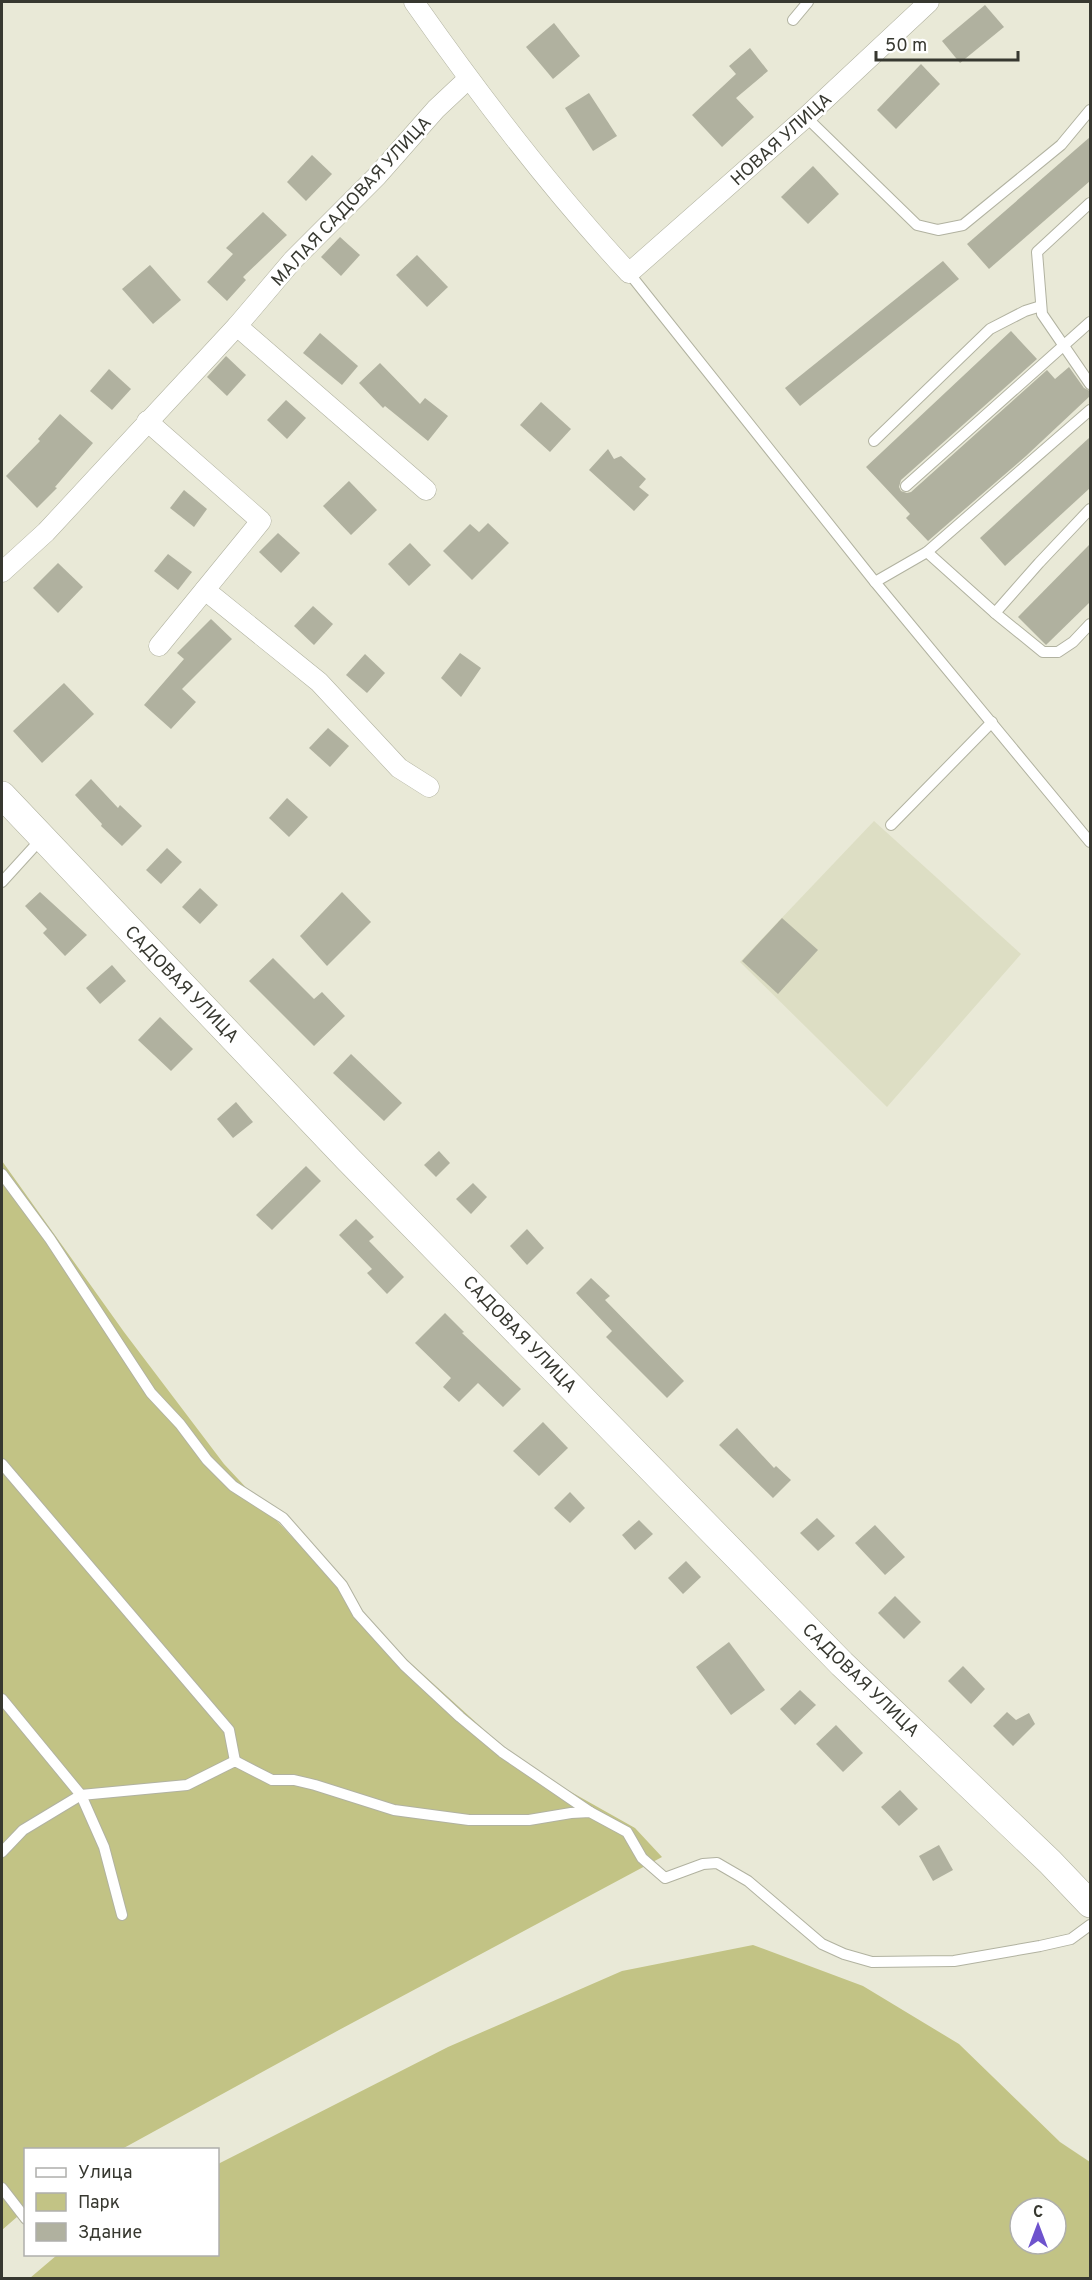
<svg xmlns="http://www.w3.org/2000/svg" width="1092" height="2280" font-family="Overpass,sans-serif">
  <style>
    .built { fill: #dddec4 }
    .green { fill: #c2c385; fill-rule: evenodd }
    .building { fill: #b0b19f }
    .lines { fill: none; stroke-linecap: round; stroke-linejoin: round }
    .lane-casing { stroke: #b1b2a0; stroke-width: 12 }
    .street-casing { stroke: #b1b2a0; stroke-width: 21 }
    .secondary-casing { stroke: #b1b2a0; stroke-width: 28 }
    .lane { stroke: #fff; stroke-width: 10 }
    .street { stroke: #fff; stroke-width: 20 }
    .secondary { stroke: #fff; stroke-width: 27 }
    .labels { text-anchor: middle; stroke-width: 5; stroke-linejoin: round; paint-order: stroke }
    .street-label { font-size: 18px; fill: #373830; stroke: #fff }
  </style>
  <rect width="100%" height="100%" fill="#e9e9d7"/>
  <!-- built -->
  <path class="built" d="M874,821L1021,954L887,1107L740,962Z"/>
  <!-- green -->
  <g class="green">
    <path d="M2,1161L124,1332L224,1464L405,1658L523,1765L635,1828L662,1857L339,2030L122,2149L26,2150L25,2210L2,2230Z"/>
    <path d="M753,1945L863,1986L959,2044L1060,2142L1090,2162V2278H30L57,2255L218,2254V2164L448,2047L622,1971ZM1020,2208H1056V2244H1020Z"/>
  </g>
  <!-- building -->
  <g class="building">
    <path d="M985,5L1004,27L960,63L942,41Z"/>
    <path d="M554,23L580,56L553,79L526,47Z"/>
    <path d="M750,48L768,71L736,98L754,117L722,147L692,115L736,74L729,66Z"/>
    <path d="M921,64L940,84L896,129L877,110Z"/>
    <path d="M589,93L617,136L593,151L565,108Z"/>
    <path d="M1090,137V181L989,269L967,244Z"/>
    <path d="M312,155L332,174L306,201L287,182Z"/>
    <path d="M813,166L839,194L808,224L781,197Z"/>
    <path d="M263,212L287,235L243,277L246,280L227,301L207,282L233,254L226,248Z"/>
    <path d="M340,237L360,255L341,276L321,257Z"/>
    <path d="M417,255L448,287L427,307L396,275Z"/>
    <path d="M943,261L959,279L800,406L785,388Z"/>
    <path d="M150,265L181,300L153,324L122,289Z"/>
    <path d="M1011,331L1037,359L901,480L899,487L901,491L907,493L911,492L1047,370L1055,379L1069,367L1084,388L1090,391V396L1026,456L928,541L906,518L910,514L866,467Z"/>
    <path d="M320,333L358,366L342,385L303,353Z"/>
    <path d="M226,356L246,375L227,396L207,377Z"/>
    <path d="M380,363L420,404L425,398L448,416L428,441L385,406L383,408L359,383Z"/>
    <path d="M109,369L131,389L112,410L90,391Z"/>
    <path d="M286,400L306,418L287,439L267,420Z"/>
    <path d="M541,402L571,429L550,452L520,425Z"/>
    <path d="M60,414L93,443L55,487L57,488L37,508L6,476L40,441L38,439Z"/>
    <path d="M1090,437V488L1005,566L980,538Z"/>
    <path d="M608,449L614,459L621,456L646,479L639,487L649,495L634,511L589,470Z"/>
    <path d="M349,481L377,510L351,535L323,506Z"/>
    <path d="M184,490L207,509L194,527L170,508Z"/>
    <path d="M488,523L509,543L472,580L443,551L470,524L479,532Z"/>
    <path d="M278,533L300,553L281,573L259,552Z"/>
    <path d="M410,543L431,565L409,586L388,564Z"/>
    <path d="M1090,544V602L1046,645L1018,617Z"/>
    <path d="M168,554L192,572L178,590L154,571Z"/>
    <path d="M58,563L83,587L58,613L33,588Z"/>
    <path d="M313,606L333,624L314,645L294,626Z"/>
    <path d="M211,619L232,639L182,689L196,702L171,729L144,705L184,659L177,653Z"/>
    <path d="M460,653L481,668L461,697L441,678Z"/>
    <path d="M365,654L385,673L367,693L346,675Z"/>
    <path d="M64,683L94,714L42,763L13,731Z"/>
    <path d="M328,728L349,746L330,767L309,748Z"/>
    <path d="M91,779L118,808L120,805L142,826L122,846L101,826L102,824L75,795Z"/>
    <path d="M287,798L308,817L289,837L269,818Z"/>
    <path d="M167,848L182,862L161,884L146,870Z"/>
    <path d="M200,888L218,905L200,924L182,907Z"/>
    <path d="M40,892L87,935L65,956L43,933L47,929L25,906Z"/>
    <path d="M342,892L371,922L327,966L300,936Z"/>
    <path d="M782,918L818,950L778,994L742,961Z"/>
    <path d="M273,958L314,999L322,992L345,1016L314,1046L249,981Z"/>
    <path d="M112,965L126,981L100,1004L86,988Z"/>
    <path d="M160,1017L193,1049L171,1071L138,1040Z"/>
    <path d="M351,1054L402,1103L384,1121L333,1073Z"/>
    <path d="M236,1102L253,1122L233,1138L217,1119Z"/>
    <path d="M439,1151L450,1163L436,1177L424,1165Z"/>
    <path d="M306,1166L321,1181L272,1230L256,1215Z"/>
    <path d="M473,1183L487,1197L471,1214L456,1199Z"/>
    <path d="M356,1219L374,1237L369,1241L404,1277L387,1294L367,1273L372,1269L339,1235Z"/>
    <path d="M527,1229L544,1248L527,1265L510,1246Z"/>
    <path d="M591,1278L610,1296L605,1300L684,1381L667,1398L606,1337L612,1331L576,1293Z"/>
    <path d="M445,1313L464,1332L462,1333L521,1389L503,1407L478,1383L459,1402L443,1387L451,1378L415,1343Z"/>
    <path d="M543,1422L568,1448L539,1476L513,1451Z"/>
    <path d="M737,1428L774,1468L776,1466L791,1480L773,1498L719,1445Z"/>
    <path d="M570,1492L585,1508L570,1523L554,1508Z"/>
    <path d="M817,1518L835,1536L818,1551L800,1533Z"/>
    <path d="M639,1520L653,1534L635,1550L622,1535Z"/>
    <path d="M875,1525L905,1557L885,1575L855,1543Z"/>
    <path d="M686,1561L701,1577L683,1594L668,1578Z"/>
    <path d="M895,1596L921,1622L904,1639L878,1613Z"/>
    <path d="M729,1642L765,1690L731,1715L696,1667Z"/>
    <path d="M963,1666L985,1689L971,1704L948,1681Z"/>
    <path d="M800,1690L816,1705L795,1725L780,1709Z"/>
    <path d="M1007,1712L1016,1720L1029,1713L1035,1724L1013,1746L993,1726Z"/>
    <path d="M836,1725L863,1753L843,1772L816,1744Z"/>
    <path d="M900,1790L918,1809L899,1826L881,1807Z"/>
    <path d="M939,1845L953,1870L933,1881L919,1856Z"/>
  </g>
  <g class="lines">
    <defs>
      <g id="lane">
        <path d="M793,20L808,2"/>
        <path d="M806,117L917,225L938,230L963,225L1061,145L1090,110"/>
        <path d="M1090,203L1037,252L1042,314L1090,384"/>
        <path d="M629,273L875,582L1090,842"/>
        <path d="M874,441L990,329L1025,311L1041,306"/>
        <path d="M906,486L1090,322"/>
        <path d="M927,552L995,613L1043,652H1058L1073,642L1090,624"/>
        <path d="M875,582L927,552L1090,410"/>
        <path d="M995,613L1039,563L1090,509"/>
        <path d="M891,825L992,722"/>
        <path d="M2,882L42,838"/>
        <path d="M2,1174L50,1239L151,1393L180,1424L207,1460L233,1486L283,1518L342,1585L358,1614L404,1665L460,1717L502,1752L590,1812"/>
        <path d="M2,1464L229,1730L235,1761"/>
        <path d="M2,1699L81,1795L104,1847L122,1915"/>
        <path d="M2,1852L23,1830L81,1795L187,1785L235,1761L272,1780H294L315,1785L394,1810L469,1820H529L571,1813L590,1812L627,1832L642,1858L665,1878L703,1864L717,1863L748,1881L822,1944L844,1954L872,1962L954,1961L1040,1946L1071,1939L1090,1925"/>
        <path d="M2,2188L26,2219"/>
      </g>
      <g id="street">
        <path d="M414,2C480,96 550,188 629,273L806,117L929,2"/>
        <path d="M237,326L426,490"/>
        <path d="M147,421L261,521L159,646"/>
        <path d="M2,572L46,532L237,326L293,260L377,176L436,109L468,79"/>
        <path d="M205,590L319,682L399,768L429,787"/>
      </g>
      <path id="secondary" d="M2,795L347,1158L842,1664L1050,1862L1090,1904"/>
    </defs>
    <!-- lane casing -->
    <use href="#lane" class="lane-casing"/>
    <!-- street casing -->
    <use href="#street" class="street-casing"/>
    <!-- secondary casing -->
    <use href="#secondary" class="secondary-casing"/>
    <!-- lane -->
    <use href="#lane" class="lane"/>
    <!-- street -->
    <use href="#street" class="street"/>
    <!-- secondary -->
    <use href="#secondary" class="secondary"/>
  </g>
  <g class="labels">
    <!-- street labels -->
    <g class="street-label">
      <text transform="translate(781 139) rotate(-42)" y="6">НОВАЯ УЛИЦА</text>
      <text transform="translate(351 201) rotate(-47)" y="6">МАЛАЯ САДОВАЯ УЛИЦА</text>
      <text transform="translate(182 984) rotate(46)" y="6">САДОВАЯ УЛИЦА</text>
      <text transform="translate(520 1334) rotate(46)" y="6">САДОВАЯ УЛИЦА</text>
      <text transform="translate(861 1680) rotate(44)" y="6">САДОВАЯ УЛИЦА</text>
    </g>
  </g>
  <!-- border -->
  <rect width="1092" height="2280" fill="none" stroke="#373830" stroke-width="6"/>
  <!-- legend -->
  <rect x="24" y="2148" width="195" height="108" fill="#ffffff" stroke="#afafac" stroke-width="1.5"/>
  <rect x="36" y="2168" width="30" height="9" fill="#ffffff" stroke="#afafac" stroke-width="1.5"/>
  <text x="78" y="2178" font-size="18" fill="#373830">Улица</text>
  <rect x="36" y="2193" width="30" height="18" fill="#c2c385" stroke="#afafac" stroke-width="1.5"/>
  <text x="78" y="2208" font-size="18" fill="#373830">Парк</text>
  <rect x="36" y="2223" width="30" height="18" fill="#b0b19f" stroke="#afafac" stroke-width="1.5"/>
  <text x="78" y="2238" font-size="18" fill="#373830">Здание</text>
  <!-- north arrow -->
  <g transform="translate(1038 2226)"><circle r="28" fill="#ffffff" stroke="#afafac" stroke-width="1.5"/>
  <path d="M0-4.5L10 22L0 15L-10 22Z" fill="#6e53cd"/>
  <text y="-9" font-size="16" font-weight="bold" text-anchor="middle" fill="#373830">С</text>
  </g>
  <!-- scale -->
  <path d="M876 51v9h142v-9" fill="none" stroke="#373830" stroke-width="3"/>
  <text x="885" y="51" font-size="18" fill="#373830" stroke="#ffffff" stroke-width="4.5" paint-order="stroke">50 m</text>
</svg>
